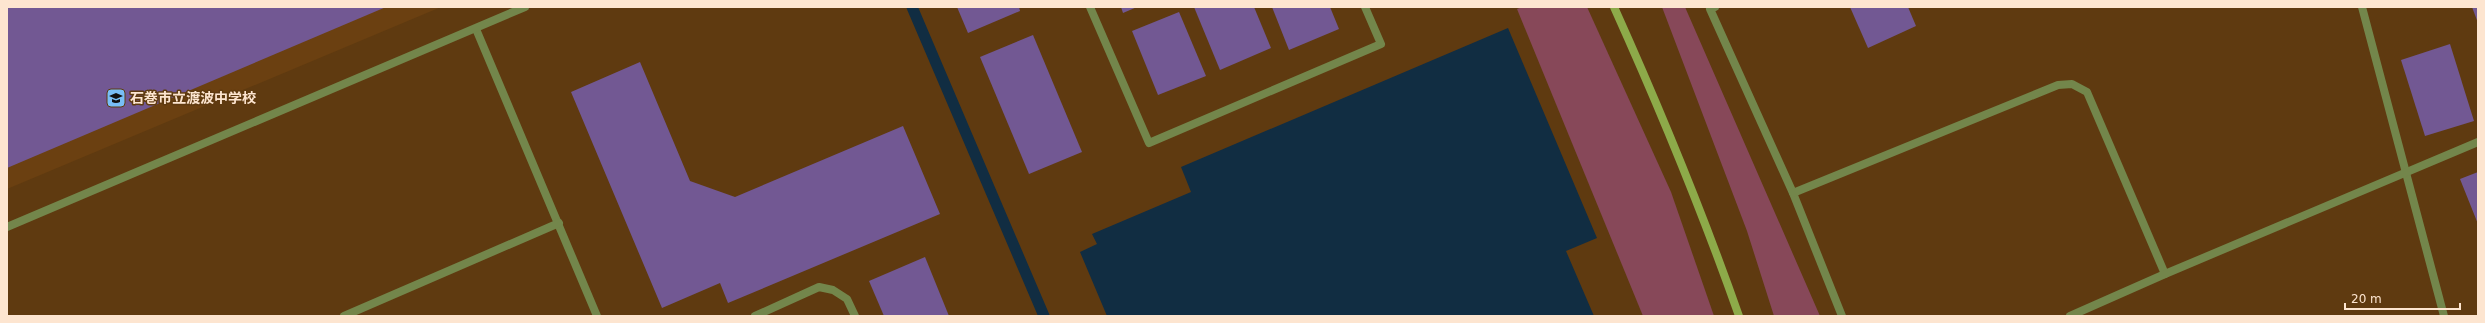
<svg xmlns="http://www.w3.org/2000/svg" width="2485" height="323" font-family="'DejaVu Sans','Noto Sans JP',sans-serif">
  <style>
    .built { fill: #6b4011 }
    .green { fill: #874859 }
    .water { fill: #112d42 }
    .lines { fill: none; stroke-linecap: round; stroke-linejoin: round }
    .stream { stroke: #112d42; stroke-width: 11 }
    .building { fill: #725893 }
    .street { stroke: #73864b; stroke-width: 8 }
    .secondary { stroke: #8daa49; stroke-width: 8 }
    .labels { text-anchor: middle; stroke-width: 3; stroke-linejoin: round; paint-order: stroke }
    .poi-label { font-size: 14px; font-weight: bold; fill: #fde5d0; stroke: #5f3a10; text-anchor: start }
  </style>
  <rect width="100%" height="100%" fill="#5f3a10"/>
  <!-- built -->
  <path class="built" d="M7,7H441L7,189Z"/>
  <!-- green -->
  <g class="green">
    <path d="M1522,7H1587L1671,192L1714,316H1643L1517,9Z"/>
    <path d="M1662,7H1685L1820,316H1774L1747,231Z"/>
  </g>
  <!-- water -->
  <path class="water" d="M1508,28L1597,238L1566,251L1594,316H1107L1080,252L1097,244L1092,234L1191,192L1181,167Z"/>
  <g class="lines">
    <!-- stream -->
    <path class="stream" d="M912,7L1044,316"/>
  </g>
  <!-- building -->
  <g class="building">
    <path d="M7,7H386L7,168Z"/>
    <path d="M957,7H1019L1020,11L968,33Z"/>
    <path d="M1121,7H1137L1123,13Z"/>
    <path d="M1194,7H1254L1271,48L1220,70Z"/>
    <path d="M1272,7H1330L1339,29L1289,50Z"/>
    <path d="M1850,7H1908L1916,26L1868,48Z"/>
    <path d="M2472,7H2478V23Z"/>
    <path d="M1179,12L1206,76L1158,95L1132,31Z"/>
    <path d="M1033,35L1082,152L1029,174L980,57Z"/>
    <path d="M2450,44L2474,121L2425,136L2401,60Z"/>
    <path d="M640,62L690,181L735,197L903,126L940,214L728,303L720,283L662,308L571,92Z"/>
    <path d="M2478,172V224L2460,179Z"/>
    <path d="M925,257L949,316H884L869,281Z"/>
  </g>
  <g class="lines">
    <!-- street -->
    <g class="street">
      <path d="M1090,7L1149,143L1381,44L1365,7"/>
      <path d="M1715,7L1710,9L1793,193L1842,316"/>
      <path d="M2362,7L2444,316"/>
      <path d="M476,29L597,316"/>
      <path d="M1793,193L2058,85L2072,84L2087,92L2165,274"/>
      <path d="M7,227L525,7"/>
      <path d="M344,316L559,223"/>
      <path d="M755,316L819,287L833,290L847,299L855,316"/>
      <path d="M2070,316L2165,274L2478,142"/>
    </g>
    <!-- secondary -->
    <path class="secondary" d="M1614,7C1660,109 1702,211 1739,316"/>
  </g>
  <!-- icons -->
  <defs>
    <symbol id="school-square" viewBox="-11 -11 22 22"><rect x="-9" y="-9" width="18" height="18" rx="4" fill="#78bff7" stroke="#5f3a10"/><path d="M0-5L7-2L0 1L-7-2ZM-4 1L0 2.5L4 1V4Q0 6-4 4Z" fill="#111"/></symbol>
  </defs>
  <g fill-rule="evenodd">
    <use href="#school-square" x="105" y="87" width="22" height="22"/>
  </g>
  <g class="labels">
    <!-- poi labels -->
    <g class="poi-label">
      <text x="130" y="103">石巻市立渡波中学校</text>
    </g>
  </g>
  <!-- border -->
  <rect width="2485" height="323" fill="none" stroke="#fde5d0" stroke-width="16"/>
  <!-- scale -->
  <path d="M2345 303v6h115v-6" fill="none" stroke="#fde5d0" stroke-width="2"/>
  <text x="2351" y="303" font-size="12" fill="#fde5d0" stroke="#5f3a10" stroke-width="3" paint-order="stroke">20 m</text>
</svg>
